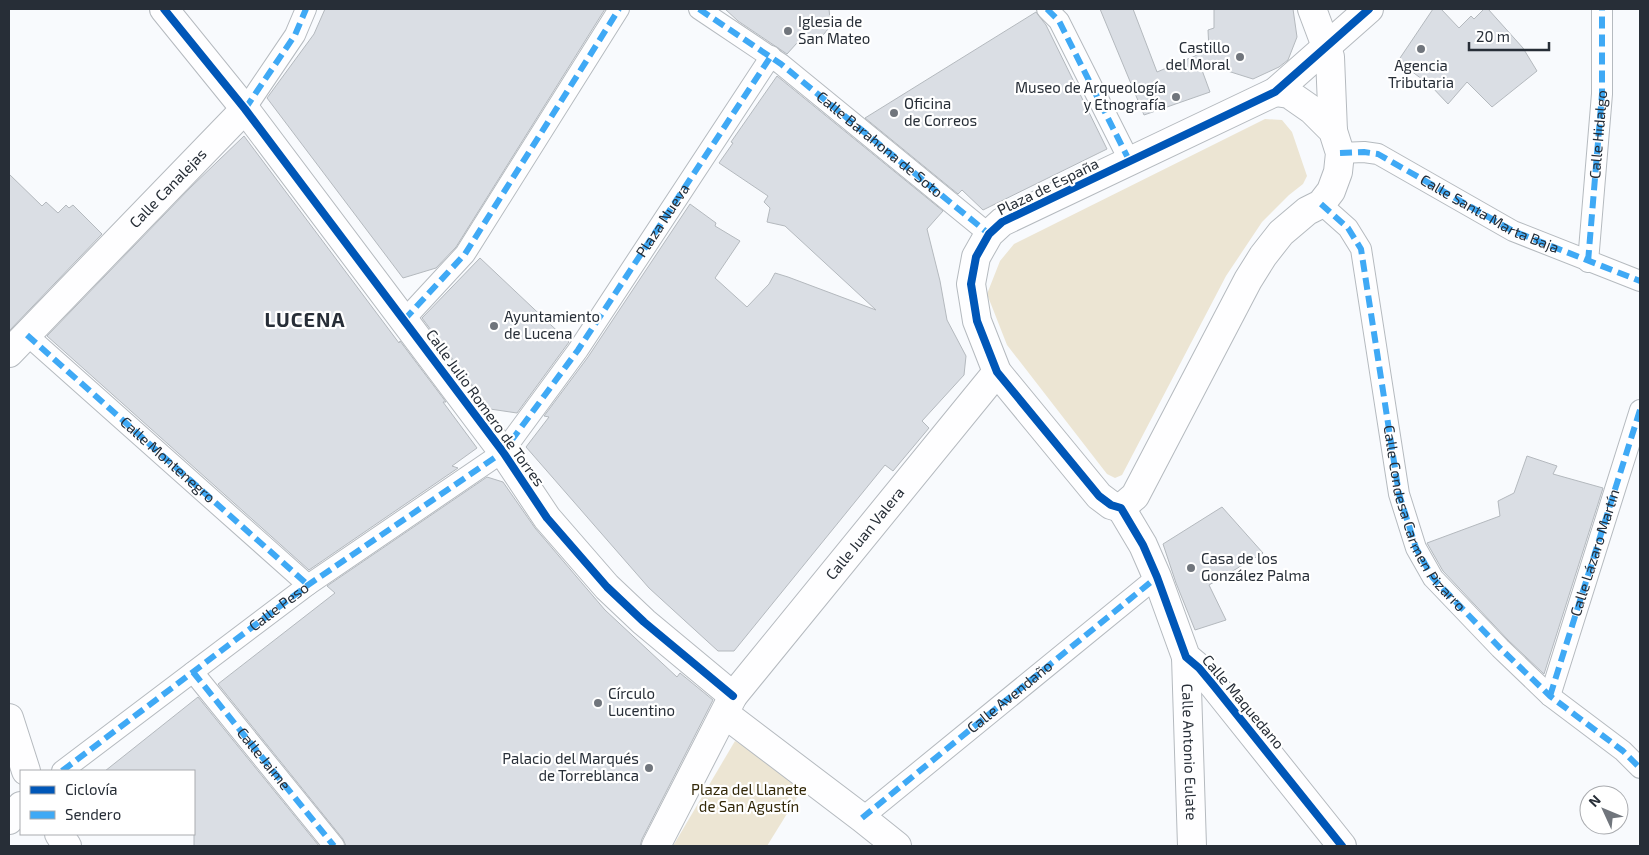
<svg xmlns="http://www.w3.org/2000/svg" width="1649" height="855" font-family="'Exo 2',sans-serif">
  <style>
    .green { fill: #ece5d3 }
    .building { fill: #dadee4; stroke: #b4b9be }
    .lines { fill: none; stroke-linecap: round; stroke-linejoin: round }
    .pedestrian-casing { stroke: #b5babf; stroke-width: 22 }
    .minor-casing { stroke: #b5babf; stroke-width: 30 }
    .pedestrian { stroke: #fefeff; stroke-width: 20 }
    .minor { stroke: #fefeff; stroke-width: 28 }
    .quiet { stroke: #3fa9f5; stroke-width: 6; stroke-dasharray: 12 6; stroke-linecap: butt }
    .cycleway-casing { stroke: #fff; stroke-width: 11 }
    .cycleway { stroke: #0057b8; stroke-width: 8 }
    .poi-dot { fill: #70757c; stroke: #fff; stroke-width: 2 }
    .labels { text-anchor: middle; stroke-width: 4.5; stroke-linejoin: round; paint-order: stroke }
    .poi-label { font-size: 15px; fill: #272e37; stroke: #fff; text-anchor: start }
    .street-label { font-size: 15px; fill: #272e37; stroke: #fff }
    .park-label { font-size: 15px; fill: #332808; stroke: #fff }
    .district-label { font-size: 20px; font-weight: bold; letter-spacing: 1px; fill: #272e37; stroke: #fff }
  </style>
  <rect width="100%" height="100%" fill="#f8fafd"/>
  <!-- green -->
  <g class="green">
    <path d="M1265,119L1282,120L1292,132L1307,176L1303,184L1289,195L1262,222L1226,276L1122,475L1115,478L1107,474L1007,345L987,294L1000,261L1014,244Z"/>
    <path d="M735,741L806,783L767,846H673Z"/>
  </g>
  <!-- building -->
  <g class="building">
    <path d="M325,9H605L456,247L436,268L403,278L267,98L314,34Z"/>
    <path d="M725,9H829L830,20L828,29L819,40L810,43H797L787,54L738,21Z"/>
    <path d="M1100,9H1133L1157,72L1209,50L1208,30L1214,28V9H1293L1297,37L1288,60L1279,67L1253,79L1199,62L1210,92L1144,115Z"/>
    <path d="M1433,9H1441L1459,28L1471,16L1474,19L1484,9H1488L1523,48L1537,71L1492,107L1467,82L1448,104L1431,86L1398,61Z"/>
    <path d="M1036,12L1046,25L1107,149L983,210L962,190L958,194L865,118Z"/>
    <path d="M777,76L943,211L927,229L940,281L947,320L966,356L964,375L922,421L929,428L893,471L885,465L734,651H718L649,588L526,447L549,417L544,416L588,357L690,204L716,223L715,226L740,241L715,278L747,307L769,284L775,273L788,277L876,310L785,226L767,222L770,208L764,202L768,196L719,163L733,143L731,142Z"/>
    <path d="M244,136L399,343L400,341L446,402H443L477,448L452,466L458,468L309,570L47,336L191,187Z"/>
    <path d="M9,174L42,206L46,202L58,213L66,205L69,208L73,205L102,234L9,331Z"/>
    <path d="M480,258L569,342L517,413L490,409L422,318Z"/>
    <path d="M1527,456L1557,466L1553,474L1603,488L1544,674L1508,640L1443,571L1427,543L1500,516L1498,501L1514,493Z"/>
    <path d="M487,477L503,482L535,528L605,610L677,677L680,673L713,700L642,839L640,846H346L343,839L218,684L335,593L327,586Z"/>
    <path d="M1222,507L1263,553L1209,585L1226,620L1195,630L1176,583L1163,544Z"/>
    <path d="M198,697L319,846H194V771H105Z"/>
  </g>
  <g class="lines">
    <defs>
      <g id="pedestrian">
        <path id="s1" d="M699,9L781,64L989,234"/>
        <path d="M1047,9L1059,21L1130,162"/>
        <path d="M245,109L295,35L306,9"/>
        <path d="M1340,153L1364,152L1378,154L1513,231L1640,281"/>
        <path d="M1321,204L1348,228L1361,249L1399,494L1416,548L1433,578L1500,648L1550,696L1623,751L1640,768"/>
        <path id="s2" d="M1588,262L1602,94V9"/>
        <path d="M404,320L465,254L619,9"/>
        <path d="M27,335L308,585"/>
        <path d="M193,672L334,846"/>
        <path d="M1550,696L1640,410"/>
        <path id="s3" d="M62,771L308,585L503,452L578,350L771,56"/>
        <path d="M862,818L1157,577"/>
      </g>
      <g id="minor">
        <path d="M164,9L245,109L503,452L547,518L607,587L644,622L733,696"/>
        <path d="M1312,9L1330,57L1333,131"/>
        <path id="s4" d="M9,353L245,109"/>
        <path d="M1121,508L1111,505L1099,496L997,372L977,321L971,284L976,257L989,234L1002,222L1275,92L1369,9"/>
        <path d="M1121,508L1135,496L1248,280L1263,256L1281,233L1307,211L1321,204L1331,191L1338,172L1340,153L1333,131L1312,110L1289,94L1275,92"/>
        <path d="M1121,508L1143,545L1157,577L1186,657L1199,668L1214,686L1342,846"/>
        <path id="s5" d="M1186,657L1192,846"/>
        <path d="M725,714L862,818L897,846"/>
        <path d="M9,718L26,771"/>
        <path d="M9,820L21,806"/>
        <path d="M59,834L67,846"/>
        <path id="s6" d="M656,846L733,696L997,372"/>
      </g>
    </defs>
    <!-- pedestrian casing -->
    <use href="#pedestrian" class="pedestrian-casing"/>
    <!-- minor casing -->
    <use href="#minor" class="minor-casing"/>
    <!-- pedestrian -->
    <use href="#pedestrian" class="pedestrian"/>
    <!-- minor -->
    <use href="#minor" class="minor"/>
    <!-- quiet -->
    <g class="quiet">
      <path d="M699,9L781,64L989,234"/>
      <path d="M1047,9L1059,21L1130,162"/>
      <path d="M245,109L295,35L306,9"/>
      <path id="s7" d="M1340,153L1364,152L1378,154L1513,231L1640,281"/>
      <path id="s8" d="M1321,204L1348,228L1361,249L1399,494L1416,548L1433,578L1500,648L1550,696L1623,751L1640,768"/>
      <path d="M1588,262L1602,94V9"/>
      <path d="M404,320L465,254L619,9"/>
      <path id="s9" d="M27,335L308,585"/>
      <path id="s10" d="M193,672L334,846"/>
      <path id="s11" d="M1550,696L1640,410"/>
      <path d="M62,771L308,585L503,452L578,350L771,56"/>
      <path id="s12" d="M862,818L1157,577"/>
    </g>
    <defs>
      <g id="cycleway">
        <path d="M164,9L245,109L503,452L547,518L607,587L644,622L733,696"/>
        <path d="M1342,846L1214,686L1199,668L1186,657L1157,577L1143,545L1121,508L1111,505L1099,496L997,372L977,321L971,284L976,257L989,234L1002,222L1275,92L1369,9"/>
      </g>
    </defs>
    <!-- cycleway casing -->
    <use href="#cycleway" class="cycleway-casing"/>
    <!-- cycleway -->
    <use href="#cycleway" class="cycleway"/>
  </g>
  <!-- markers -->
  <g class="poi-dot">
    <circle cx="788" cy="31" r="5"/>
    <circle cx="1421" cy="49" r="5"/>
    <circle cx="1240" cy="57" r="5"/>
    <circle cx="1176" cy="97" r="5"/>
    <circle cx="894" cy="113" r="5"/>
    <circle cx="494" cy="326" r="5"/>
    <circle cx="1191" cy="568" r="5"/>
    <circle cx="598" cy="703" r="5"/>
    <circle cx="649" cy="768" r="5"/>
  </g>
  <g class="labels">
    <!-- poi labels -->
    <g class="poi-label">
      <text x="798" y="27">Iglesia de<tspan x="798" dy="17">San Mateo</tspan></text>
      <text x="1230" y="53" text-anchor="end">Castillo<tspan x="1230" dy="17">del Moral</tspan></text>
      <text x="1421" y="71" text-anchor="middle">Agencia<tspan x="1421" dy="17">Tributaria</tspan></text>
      <text x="1166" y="93" text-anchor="end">Museo de Arqueología<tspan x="1166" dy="17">y Etnografía</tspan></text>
      <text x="904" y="109">Oficina<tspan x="904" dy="17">de Correos</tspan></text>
      <text x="504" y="322">Ayuntamiento<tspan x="504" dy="17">de Lucena</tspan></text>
      <text x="1201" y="564">Casa de los<tspan x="1201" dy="17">González Palma</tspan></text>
      <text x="608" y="699">Círculo<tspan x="608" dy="17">Lucentino</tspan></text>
      <text x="639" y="764" text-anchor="end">Palacio del Marqués<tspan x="639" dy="17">de Torreblanca</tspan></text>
    </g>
    <!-- street labels -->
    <g class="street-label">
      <text dy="5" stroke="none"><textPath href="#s2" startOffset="128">Calle Hidalgo</textPath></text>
      <text dy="5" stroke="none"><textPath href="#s1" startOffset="226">Calle Barahona de Soto</textPath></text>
      <text transform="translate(1048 187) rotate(-26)" y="5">Plaza de España</text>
      <text dy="5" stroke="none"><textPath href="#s4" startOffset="229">Calle Canalejas</textPath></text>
      <text dy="5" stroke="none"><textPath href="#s7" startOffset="165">Calle Santa Marta Baja</textPath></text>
      <text dy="5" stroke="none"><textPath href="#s3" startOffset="826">Plaza Nueva</textPath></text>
      <text transform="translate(485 408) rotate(54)" y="5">Calle Julio Romero de Torres</text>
      <text dy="5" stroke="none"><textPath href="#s9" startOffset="188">Calle Montenegro</textPath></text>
      <text dy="5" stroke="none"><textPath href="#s8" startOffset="341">Calle Condesa Carmen Pizarro</textPath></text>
      <text dy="5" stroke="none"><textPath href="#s6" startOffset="378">Calle Juan Valera</textPath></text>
      <text dy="5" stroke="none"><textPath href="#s11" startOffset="150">Calle Lázaro Martín</textPath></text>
      <text dy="5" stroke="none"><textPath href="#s3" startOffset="272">Calle Peso</textPath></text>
      <text dy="5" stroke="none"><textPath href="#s12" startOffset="191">Calle Avendaño</textPath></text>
      <text transform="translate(1243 702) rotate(50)" y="5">Calle Maquedano</text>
      <text dy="5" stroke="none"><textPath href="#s5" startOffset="95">Calle Antonio Eulate</textPath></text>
      <text dy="5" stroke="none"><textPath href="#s10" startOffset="112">Calle Jaime</textPath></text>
    </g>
    <!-- park labels -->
    <g class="park-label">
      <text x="749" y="795">Plaza del Llanete<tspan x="749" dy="17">de San Agustín</tspan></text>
    </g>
    <!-- district labels -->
    <g class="district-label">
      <text x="305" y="327">LUCENA</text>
    </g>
  </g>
  <!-- border -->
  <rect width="1649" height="855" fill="none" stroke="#272e37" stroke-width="20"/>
  <!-- legend -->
  <rect x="20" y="770" width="175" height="65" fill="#ffffff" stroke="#a9abaf"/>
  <rect x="30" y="786" width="25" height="8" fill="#0057b8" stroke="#a9abaf"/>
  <text x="65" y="795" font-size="15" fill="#272e37">Ciclovía</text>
  <rect x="30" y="811" width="25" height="8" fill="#3fa9f5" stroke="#a9abaf"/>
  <text x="65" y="820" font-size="15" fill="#272e37">Sendero</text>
  <!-- north arrow -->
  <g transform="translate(1604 810) rotate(314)"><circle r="24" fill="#ffffff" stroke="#a9abaf"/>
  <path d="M0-4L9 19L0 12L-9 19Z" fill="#70757c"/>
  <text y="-8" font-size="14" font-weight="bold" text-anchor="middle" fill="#272e37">N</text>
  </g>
  <!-- scale -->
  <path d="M1469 42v8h80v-8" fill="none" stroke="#272e37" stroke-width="2.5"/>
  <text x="1476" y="42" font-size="15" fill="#272e37" stroke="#ffffff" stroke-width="4" paint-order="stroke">20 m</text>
</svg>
